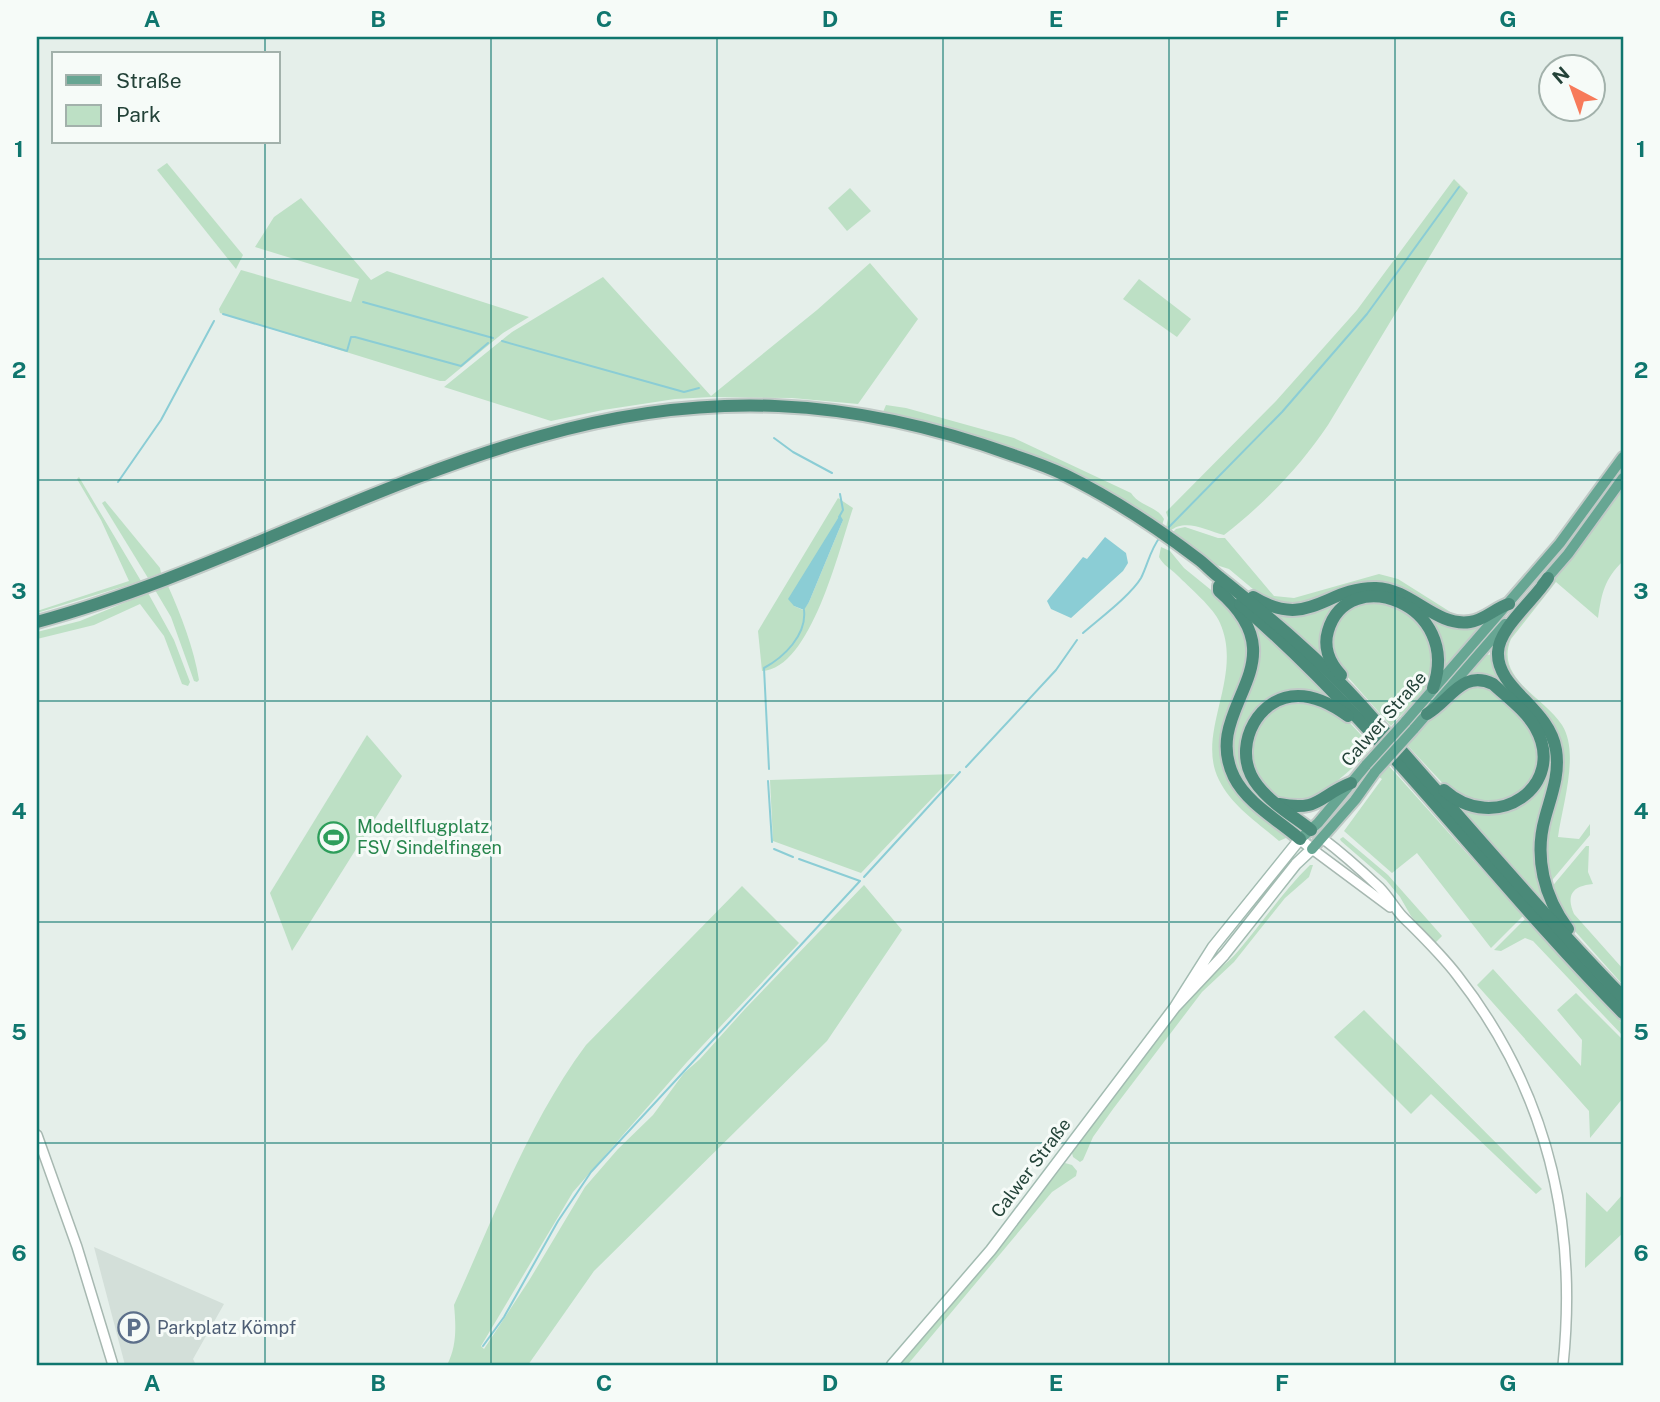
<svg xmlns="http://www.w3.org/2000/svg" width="1660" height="1402" font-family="'Public Sans',sans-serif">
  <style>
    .built { fill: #d3dfd9 }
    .green { fill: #bde0c5; fill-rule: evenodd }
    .water { fill: #8bcdd5 }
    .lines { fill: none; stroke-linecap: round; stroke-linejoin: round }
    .stream { stroke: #8bcdd5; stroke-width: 2 }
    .tertiary-casing { stroke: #a7b8b1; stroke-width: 12 }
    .secondary-casing { stroke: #a2bbb1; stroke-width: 13 }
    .primary-casing { stroke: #c1cac7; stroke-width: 14 }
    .trunk-casing { stroke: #c1cac7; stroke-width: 16 }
    .tertiary { stroke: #fff; stroke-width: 9 }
    .secondary { stroke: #fff; stroke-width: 10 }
    .primary { stroke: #67a693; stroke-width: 10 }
    .trunk { stroke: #4a8a79; stroke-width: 12 }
    .primary-bridge-casing { stroke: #c1cac7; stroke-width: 14; stroke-linecap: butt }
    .primary-bridge { stroke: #67a693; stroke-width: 10 }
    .grid { fill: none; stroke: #0f766e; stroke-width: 2; stroke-opacity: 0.55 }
    .labels { text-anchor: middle; stroke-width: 6; stroke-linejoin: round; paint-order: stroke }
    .street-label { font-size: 18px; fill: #234238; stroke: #f6fbf8 }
    .leisure-label { font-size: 18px; fill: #27864d; stroke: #f6fbf8; text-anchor: start }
    .service-label { font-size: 18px; fill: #4e5e75; stroke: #f6fbf8; text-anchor: start }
    .neatline { fill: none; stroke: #0f766e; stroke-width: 2.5 }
    .grid-label { font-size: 23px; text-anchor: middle; font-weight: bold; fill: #0f766e }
  </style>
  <rect width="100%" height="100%" fill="#e5efea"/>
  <!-- built -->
  <path class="built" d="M94,1247L224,1304L193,1359L196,1365H125Z"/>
  <!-- green -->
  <g class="green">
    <path d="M167,163L243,255L236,269L157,170Z"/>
    <path d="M1454,179L1468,193L1328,425C1299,468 1265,503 1224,535C1206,530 1185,518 1170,531L1166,528L1168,518L1166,512L1276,401L1357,310Z"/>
    <path d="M850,188L871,211L847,231L828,208Z"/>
    <path d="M301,198L371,280L387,271L529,317L503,333L445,381H440L220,313L219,309L241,270L351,302L359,279L255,247L274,217Z"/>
    <path d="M870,263L918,319L858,404L792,398L711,397L675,399L603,410L551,421L444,387L512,332L603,277L711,396L817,310Z"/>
    <path d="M1139,279L1191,319L1177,337L1123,299Z"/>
    <path d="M886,405L906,408L1014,438L1131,493C1139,506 1157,506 1164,519L1162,525L1059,465L1036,455L958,430L883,412Z"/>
    <path d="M79,477L141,581L37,613V611L129,581L101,520L77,479Z"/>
    <path d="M1623,487V561C1604,580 1602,592 1598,618L1556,582L1511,639C1494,678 1544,697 1562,725C1580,753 1562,806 1558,837L1579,839L1590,824V835L1548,885L1544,858L1560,758L1502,659L1505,637L1605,513Z"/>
    <path d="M838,498L853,508C839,549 811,669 762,671L758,631ZM843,520L809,602L803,610L794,606Z"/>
    <path d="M105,501L160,568L161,573L148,578L102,503Z"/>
    <path d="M1185,527L1218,538H1225L1274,596L1294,598L1379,574L1398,579L1452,613L1451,617L1402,589L1296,606L1266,600L1229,569L1213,564L1172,533L1176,529Z"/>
    <path d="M1161,547L1170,551L1184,568L1232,607L1250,652L1221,745C1217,788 1258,809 1284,834L1286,838L1279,841C1258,823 1231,805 1219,780C1195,733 1244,677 1220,623C1214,608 1189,587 1177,575C1171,569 1163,565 1159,557Z"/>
    <path d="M168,586C181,615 194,649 199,680L197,682L194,681L171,617L155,590Z"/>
    <path d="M1373,591C1414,592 1439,637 1482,621L1486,623L1445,666C1442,655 1442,642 1435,630C1410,590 1349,572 1326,625C1321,635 1324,646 1322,656L1272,612L1304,613L1358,594Z"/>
    <path d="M148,593L174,640L190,682L188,686L182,684L164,636L140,604L94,625L37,639V632L80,621Z"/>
    <path d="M1376,600C1384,603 1394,605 1402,609C1428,622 1441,660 1427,685C1418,701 1402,713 1391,726L1332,659V625L1350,607Z"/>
    <path d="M1249,618L1333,699H1274L1241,753L1291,823C1268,806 1223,769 1232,734C1237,716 1246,700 1250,683C1255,666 1250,636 1249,618Z"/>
    <path d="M1495,654L1544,728L1552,755L1541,889L1545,902L1460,807C1489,813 1498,815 1525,800L1547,751L1497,682L1465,679L1485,655Z"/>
    <path d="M1484,684L1527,721L1540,758L1533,779L1516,797L1489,806L1449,790L1407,745L1458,690Z"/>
    <path d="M1301,700L1331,708L1351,724L1372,747C1353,770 1330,788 1305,804L1279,799L1269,790L1253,770L1251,734L1254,727L1279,704Z"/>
    <path d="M367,735L402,776L292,951L270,893Z"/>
    <path d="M1389,766L1523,916L1491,948L1417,853L1392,873L1344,831L1382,779L1379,777Z"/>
    <path d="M955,774L861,873L773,841L770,780Z"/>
    <path d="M1343,837L1388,875L1442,936L1435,943L1411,916L1400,897L1386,880L1341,841L1340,839Z"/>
    <path d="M1586,846H1589L1588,872L1593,884C1572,886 1566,895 1574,914L1623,969V985L1565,920L1550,889Z"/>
    <path d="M1310,865H1313L1309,877L1285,898L1234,962L1202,992L1113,1109L1093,1137L1083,1160L1080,1162L1073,1157L1072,1153L1076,1146L1194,991C1208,975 1226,966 1239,950C1263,922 1284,890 1310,865Z"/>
    <path d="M864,885L902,930L827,1041L594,1271L528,1365H447C457,1346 456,1326 454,1305C494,1217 528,1123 586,1045L742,886L799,943L687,1062L573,1192L481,1346L484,1349L530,1279L585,1187L618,1149L653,1115L684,1073L700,1059L745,1009Z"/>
    <path d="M1525,919L1623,1024V1036L1533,941L1525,938L1501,951L1494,950Z"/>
    <path d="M1493,969L1581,1066L1582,1040L1557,1010L1576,993L1623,1040V1098L1590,1138L1589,1111L1477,985Z"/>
    <path d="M1364,1010L1542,1189L1536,1194L1431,1094L1411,1114L1334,1037Z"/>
    <path d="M1065,1163L1072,1165L1077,1171L1076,1176L1052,1192L909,1363L907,1365H899L990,1258Z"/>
    <path d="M1586,1192L1607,1212L1623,1194V1226L1621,1225L1623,1233L1585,1268Z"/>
  </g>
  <!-- water -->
  <g class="water">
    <path d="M840,515L843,520L809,602L804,610L794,606L788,599Z"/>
    <path d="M1105,537L1126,553L1128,563L1123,571L1071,618L1051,609L1047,601L1083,557L1087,559Z"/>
  </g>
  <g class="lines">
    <!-- stream -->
    <g class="stream">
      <path d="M363,302L493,338"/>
      <path d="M223,314L347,351L351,337H355L461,366L488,343"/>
      <path d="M502,341L684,392L699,388"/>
      <path d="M774,438L793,452L832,473"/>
      <path d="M118,482L161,420L214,321"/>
      <path d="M839,517L843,510L840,494"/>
      <path d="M1166,530L1282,412L1367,314L1459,187"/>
      <path d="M1083,633C1099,619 1131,595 1141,578C1148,564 1150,550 1160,537"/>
      <path d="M966,767L1056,670L1077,640"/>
      <path d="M769,769L764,668C784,657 807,635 804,610"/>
      <path d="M768,781L772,842"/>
      <path d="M774,849L793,857"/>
      <path d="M864,877L960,772"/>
      <path d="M483,1346L504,1317L558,1221L591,1172L860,881L799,859"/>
    </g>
    <defs>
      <g id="tertiary">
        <path d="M1322,838C1342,853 1361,870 1379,887C1388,896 1394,907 1402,916C1421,935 1440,953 1457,975C1547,1090 1578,1221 1563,1365"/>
        <path d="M1312,849L1390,907"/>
        <path d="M37,1135L77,1247L113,1365"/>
      </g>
      <path id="secondary" d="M892,1365L991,1250L1175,1007L1213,947L1300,839L1312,849L1296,864L1224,955L1175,1007"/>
      <g id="primary">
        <path d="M1542,584L1568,554L1623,478"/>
        <path d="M1405,722L1560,543L1623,457"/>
        <path d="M1413,730L1505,624"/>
        <path d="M1300,839L1318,823L1367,764"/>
        <path d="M1312,849L1355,800L1375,772"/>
      </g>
      <g id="trunk">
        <path d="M1548,578C1535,600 1499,627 1498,652C1496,689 1549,707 1556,750C1560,774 1551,796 1545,818C1534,857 1544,897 1568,929"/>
        <path d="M1219,586V591C1304,665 1199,706 1234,777C1247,803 1278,820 1300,839"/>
        <path d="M1253,597C1309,631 1325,587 1376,588C1412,589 1435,627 1470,622C1485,620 1495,608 1509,604"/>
        <path d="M1240,604C1382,726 1492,881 1623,1013"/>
        <path d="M37,622C210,575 368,484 541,436C707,389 852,397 1013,455C1031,461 1048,467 1065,475C1112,498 1156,527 1198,559C1206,565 1211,571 1219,577C1269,617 1320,659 1363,707C1449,804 1533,904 1623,997"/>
        <path d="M1341,675C1329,662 1323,648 1328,631C1348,562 1463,604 1433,688"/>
        <path d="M1427,714C1450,701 1462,669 1493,684C1507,697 1525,710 1535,727C1569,786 1495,836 1444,790"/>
        <path d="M1279,804C1320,812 1318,796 1351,783"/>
        <path d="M1311,830C1292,815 1262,798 1251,775C1235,742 1259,696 1298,696C1317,696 1333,705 1348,716"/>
      </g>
    </defs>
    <!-- tertiary casing -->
    <use href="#tertiary" class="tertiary-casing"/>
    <!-- secondary casing -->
    <use href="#secondary" class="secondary-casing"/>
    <!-- primary casing -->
    <use href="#primary" class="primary-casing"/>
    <!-- trunk casing -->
    <use href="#trunk" class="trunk-casing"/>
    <!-- tertiary -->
    <use href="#tertiary" class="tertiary"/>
    <!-- secondary -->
    <use href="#secondary" class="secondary"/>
    <!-- primary -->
    <use href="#primary" class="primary"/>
    <!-- trunk -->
    <use href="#trunk" class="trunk"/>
    <defs>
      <g id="primary-bridge">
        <path d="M1367,764L1405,722"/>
        <path d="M1375,772L1413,730"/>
      </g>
    </defs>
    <!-- primary-bridge casing -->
    <use href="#primary-bridge" class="primary-bridge-casing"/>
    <!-- primary-bridge -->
    <use href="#primary-bridge" class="primary-bridge"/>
  </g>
  <!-- grid -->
  <path class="grid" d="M265,37V54M491,37V1365M717,37V1365M943,37V1365M1169,37V1365M1395,37V1365M265,142V1365M37,259H1623M37,480H1623M37,701H1623M37,922H1623M37,1143H1623"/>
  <!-- icons -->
  <defs>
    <symbol id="stadium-ring" viewBox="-11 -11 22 22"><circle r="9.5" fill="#f6fbf8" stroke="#2e9e5b" stroke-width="1.5"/><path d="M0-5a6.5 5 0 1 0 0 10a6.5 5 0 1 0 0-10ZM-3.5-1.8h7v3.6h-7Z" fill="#2e9e5b"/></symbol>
    <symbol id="parking-ring" viewBox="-11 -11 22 22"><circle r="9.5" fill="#f6fbf8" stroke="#5c6f8a" stroke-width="1.5"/><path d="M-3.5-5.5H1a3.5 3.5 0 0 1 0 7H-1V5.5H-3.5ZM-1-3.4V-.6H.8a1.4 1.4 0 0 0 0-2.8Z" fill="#5c6f8a"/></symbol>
  </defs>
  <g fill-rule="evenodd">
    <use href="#stadium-ring" x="316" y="820" width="35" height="35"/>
    <use href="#parking-ring" x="116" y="1310" width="35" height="35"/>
  </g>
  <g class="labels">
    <!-- street labels -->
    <g class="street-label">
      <text transform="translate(1384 719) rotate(-49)" y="6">Calwer Straße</text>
      <text transform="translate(1031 1168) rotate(-53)" y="6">Calwer Straße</text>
    </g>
    <!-- leisure labels -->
    <g class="leisure-label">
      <text x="357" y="833">Modellflugplatz<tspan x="357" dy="21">FSV Sindelfingen</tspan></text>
    </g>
    <!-- service labels -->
    <g class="service-label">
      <text x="157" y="1334">Parkplatz Kömpf</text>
    </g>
  </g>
  <!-- border -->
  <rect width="1660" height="1402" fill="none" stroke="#f6fbf8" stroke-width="77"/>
  <!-- legend -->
  <rect x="52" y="52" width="228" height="91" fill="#f6fbf8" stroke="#a2b1ab" stroke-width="2"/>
  <rect x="66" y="75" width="35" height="10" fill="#67a693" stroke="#a2b1ab" stroke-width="2"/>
  <text x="116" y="88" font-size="21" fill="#234238">Straße</text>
  <rect x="66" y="105" width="35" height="21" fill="#bde0c5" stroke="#a2b1ab" stroke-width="2"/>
  <text x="116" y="122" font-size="21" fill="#234238">Park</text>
  <!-- north arrow -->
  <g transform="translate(1572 88) rotate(319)"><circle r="33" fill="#f6fbf8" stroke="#a2b1ab" stroke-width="2"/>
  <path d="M0-5L12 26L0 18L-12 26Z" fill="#f77a5a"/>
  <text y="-10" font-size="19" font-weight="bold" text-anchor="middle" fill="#234238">N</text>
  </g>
  <rect x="38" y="38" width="1584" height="1326" class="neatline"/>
  <g class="grid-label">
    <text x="152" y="27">A</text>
    <text x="378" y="27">B</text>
    <text x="604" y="27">C</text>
    <text x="830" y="27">D</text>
    <text x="1056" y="27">E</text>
    <text x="1282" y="27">F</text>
    <text x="1508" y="27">G</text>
    <text x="19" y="157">1</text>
    <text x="1641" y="157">1</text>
    <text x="19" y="378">2</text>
    <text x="1641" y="378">2</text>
    <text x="19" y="599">3</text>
    <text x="1641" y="599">3</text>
    <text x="19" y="819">4</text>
    <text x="1641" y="819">4</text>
    <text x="19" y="1040">5</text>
    <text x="1641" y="1040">5</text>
    <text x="19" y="1261">6</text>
    <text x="1641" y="1261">6</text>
    <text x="152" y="1391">A</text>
    <text x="378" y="1391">B</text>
    <text x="604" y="1391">C</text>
    <text x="830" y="1391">D</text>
    <text x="1056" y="1391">E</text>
    <text x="1282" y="1391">F</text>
    <text x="1508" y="1391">G</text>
  </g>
</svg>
